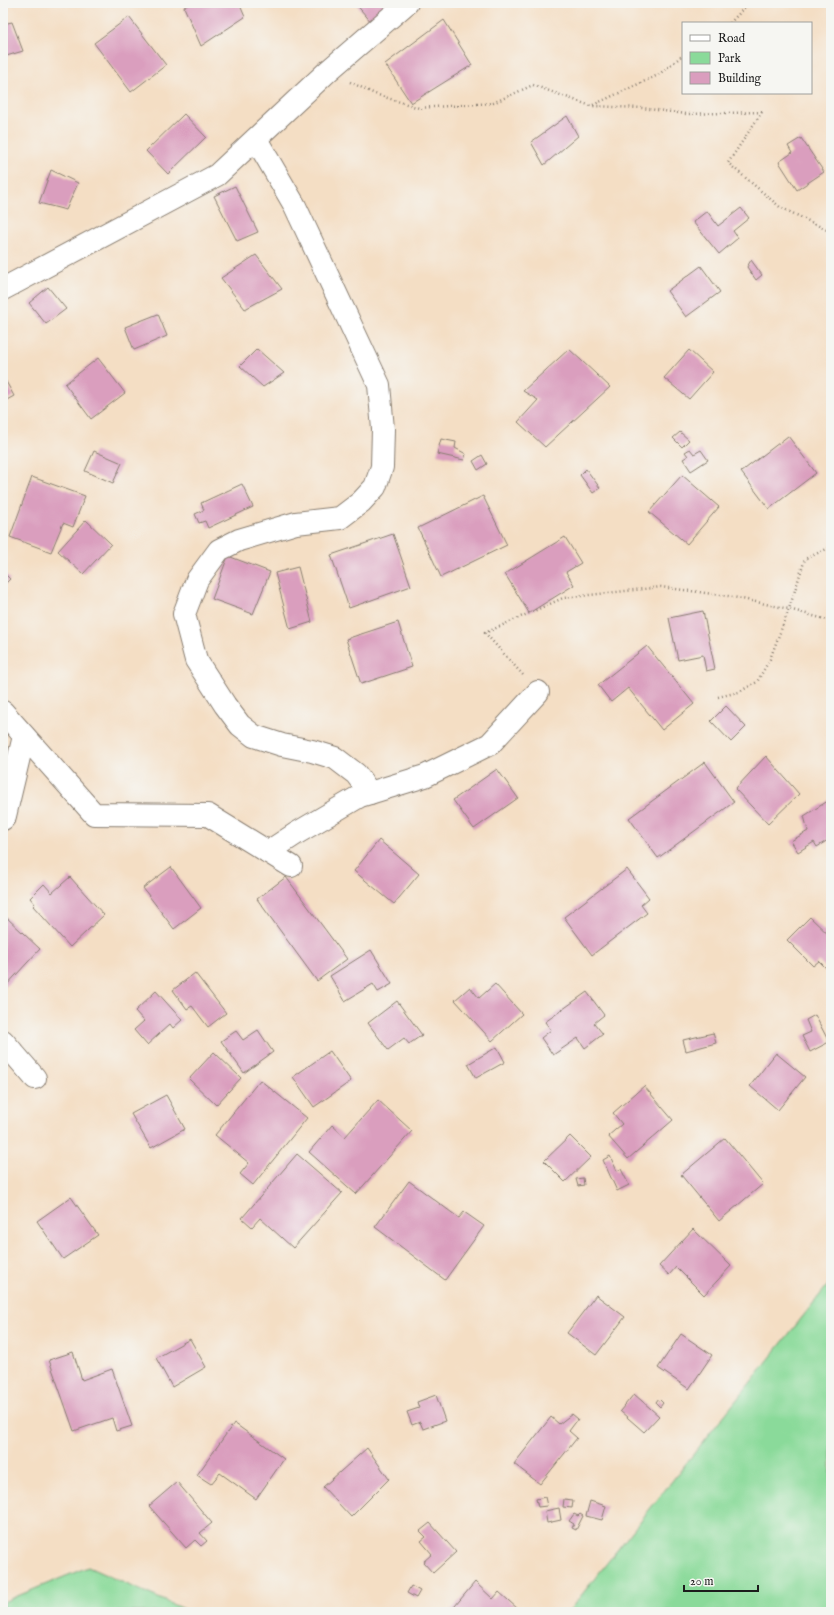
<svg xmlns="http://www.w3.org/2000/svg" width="834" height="1615" font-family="'IM FELL English',serif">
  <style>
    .green { fill: #8ada9a; stroke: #537b5b }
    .building { fill: #da9ebe }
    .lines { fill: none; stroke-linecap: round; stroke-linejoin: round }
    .minor-casing { stroke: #887d70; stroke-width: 24 }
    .path { stroke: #887d70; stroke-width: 2.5; stroke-dasharray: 1 3; stroke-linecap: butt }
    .minor { stroke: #fff; stroke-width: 22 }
  </style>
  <rect width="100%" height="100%" fill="#f6f6f2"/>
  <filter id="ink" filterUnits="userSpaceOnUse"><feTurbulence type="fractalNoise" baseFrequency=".025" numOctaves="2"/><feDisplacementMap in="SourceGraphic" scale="8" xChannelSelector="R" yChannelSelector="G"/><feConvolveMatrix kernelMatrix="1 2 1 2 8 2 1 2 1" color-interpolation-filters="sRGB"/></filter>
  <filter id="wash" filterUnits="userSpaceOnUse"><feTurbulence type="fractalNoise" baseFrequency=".012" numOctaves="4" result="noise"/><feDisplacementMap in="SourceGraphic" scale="16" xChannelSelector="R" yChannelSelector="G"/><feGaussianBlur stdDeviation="0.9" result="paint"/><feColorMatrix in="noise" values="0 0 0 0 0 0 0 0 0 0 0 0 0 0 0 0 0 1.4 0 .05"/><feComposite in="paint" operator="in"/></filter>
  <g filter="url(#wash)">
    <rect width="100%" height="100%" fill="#f4dec4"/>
    <!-- green -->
    <g class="green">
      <path d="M831,1281V1612H568Z"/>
      <path d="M88,1567L190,1612H3V1602Z"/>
    </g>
    <g id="blocks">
      <!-- building -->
      <g class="building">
        <path d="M191,3H239L245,17L201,46L184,7Z"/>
        <path d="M355,3H394L372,23Z"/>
        <path d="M129,17L166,65L131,92L94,43Z"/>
        <path d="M444,20L472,65L411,103L385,64Z"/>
        <path d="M12,22L23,51L3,57V24Z"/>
        <path d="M184,114L206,137L168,174L146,151Z"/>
        <path d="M567,116L578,136L544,165L531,142Z"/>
        <path d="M801,138L824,172L797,190L779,162L792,153L788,146Z"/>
        <path d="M51,170L78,183L66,210L39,203Z"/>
        <path d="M235,186L258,232L237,241L214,196Z"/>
        <path d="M741,208L749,218L733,231L738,238L719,254L693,222L707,211L718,226Z"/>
        <path d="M256,255L282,289L245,309L221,278Z"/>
        <path d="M751,260L762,275L756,280L747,267Z"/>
        <path d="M701,266L720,292L686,317L667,291Z"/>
        <path d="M48,287L66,309L46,324L29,303Z"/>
        <path d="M158,314L167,336L134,350L125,327Z"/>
        <path d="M257,349L284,373L263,387L240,366Z"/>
        <path d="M569,349L610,387L545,447L518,422L538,400L523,391Z"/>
        <path d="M689,350L713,372L689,399L664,378Z"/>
        <path d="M98,358L125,393L91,419L65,384Z"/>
        <path d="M3,376L14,396L3,402Z"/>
        <path d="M680,432L689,440L682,447L673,438Z"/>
        <path d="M788,436L816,473L769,509L741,472Z"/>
        <path d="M441,439L456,442L455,448L466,454L464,460L437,454Z"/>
        <path d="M690,449L694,454L701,450L708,460L691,471L683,459L688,456L685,452Z"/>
        <path d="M94,451L122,463L113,483L85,471Z"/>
        <path d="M482,455L487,464L478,470L473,461Z"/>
        <path d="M586,469L600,488L593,493L580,475Z"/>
        <path d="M682,475L719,507L687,544L649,512Z"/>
        <path d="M32,477L85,496L73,527L63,523L51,552L10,537Z"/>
        <path d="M242,484L253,507L208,528L205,521L199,523L195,514L204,510L201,503Z"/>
        <path d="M483,496L507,545L441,577L418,528Z"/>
        <path d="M86,520L111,544L83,574L58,551Z"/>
        <path d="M393,534L411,586L349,608L331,555Z"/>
        <path d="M565,537L581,563L566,572L574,585L529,613L505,574Z"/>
        <path d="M228,556L270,572L253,614L212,599Z"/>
        <path d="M298,567L312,622L290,629L275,573Z"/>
        <path d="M3,572L10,579L3,586Z"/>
        <path d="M703,611L715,669L706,671L703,655L678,660L669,618Z"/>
        <path d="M398,622L412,667L361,684L346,639Z"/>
        <path d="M647,646L694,704L662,730L628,688L611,702L598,685Z"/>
        <path d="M726,706L746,727L731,742L711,721Z"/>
        <path d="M766,756L799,794L768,824L735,789Z"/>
        <path d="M705,762L734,802L658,858L629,818Z"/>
        <path d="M497,769L518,798L474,829L453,800Z"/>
        <path d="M831,799V838L817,847L814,842L798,852L791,841L808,831L804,816Z"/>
        <path d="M379,840L419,874L394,904L354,871Z"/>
        <path d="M171,867L201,908L174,929L143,888Z"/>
        <path d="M627,869L649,898L641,905L647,913L592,955L564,917Z"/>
        <path d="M70,877L104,915L70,947L33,906L35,904L30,898L44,884L52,893Z"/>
        <path d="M286,877L347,959L317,981L257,899Z"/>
        <path d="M6,917L40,949L3,989V921Z"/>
        <path d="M810,917L831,937V964L827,969L819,961L813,966L787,940Z"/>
        <path d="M371,950L392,984L378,992L373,984L345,1001L330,976Z"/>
        <path d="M195,973L226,1013L208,1027L192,1006L187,1009L173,990Z"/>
        <path d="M495,984L522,1014L492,1041L455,1000L470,987L479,998Z"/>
        <path d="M156,991L182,1020L173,1028L170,1024L147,1045L134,1030L144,1021L135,1011Z"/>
        <path d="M587,992L604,1015L594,1023L603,1034L585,1048L578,1038L553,1055L541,1038L551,1030L545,1022Z"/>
        <path d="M397,1001L422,1035L409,1044L404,1038L388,1050L368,1023Z"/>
        <path d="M815,1015L829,1042L810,1052L802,1036L811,1032L806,1020Z"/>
        <path d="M258,1030L273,1052L244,1073L221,1041L236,1031L243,1040Z"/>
        <path d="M713,1033L716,1043L686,1051L683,1040Z"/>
        <path d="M497,1047L505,1062L476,1078L468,1064Z"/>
        <path d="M330,1051L351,1081L314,1107L293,1077Z"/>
        <path d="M214,1052L241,1078L216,1105L189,1079Z"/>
        <path d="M776,1053L805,1077L778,1110L750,1086Z"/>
        <path d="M260,1080L307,1118L253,1185L240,1174L249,1163L215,1135Z"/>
        <path d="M644,1086L673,1120L628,1159L608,1136L622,1124L613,1113Z"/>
        <path d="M166,1095L185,1129L151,1148L131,1114Z"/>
        <path d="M378,1100L412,1131L356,1194L309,1152L332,1125L345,1137Z"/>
        <path d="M570,1136L591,1157L565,1182L544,1161Z"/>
        <path d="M725,1138L763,1184L719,1221L681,1175Z"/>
        <path d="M297,1154L342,1193L293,1248L260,1218L252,1227L242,1218Z"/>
        <path d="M610,1156L617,1171L621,1169L629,1185L617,1191L603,1160Z"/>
        <path d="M583,1178L584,1185L578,1186L576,1179Z"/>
        <path d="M409,1181L459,1218L464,1212L484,1226L445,1280L375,1227Z"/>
        <path d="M71,1197L98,1235L63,1259L37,1221Z"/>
        <path d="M693,1229L731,1266L704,1295L676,1267L669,1275L659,1266Z"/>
        <path d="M596,1295L625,1317L596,1355L567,1333Z"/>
        <path d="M681,1334L712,1355L689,1389L658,1368Z"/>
        <path d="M190,1339L206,1367L172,1387L156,1358Z"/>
        <path d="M73,1352L82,1380L112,1369L132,1426L116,1431L112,1418L74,1431L49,1360Z"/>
        <path d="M634,1394L659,1416L644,1432L620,1411Z"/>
        <path d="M436,1395L445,1421L423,1429L420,1422L412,1425L407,1412L419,1408L417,1402Z"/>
        <path d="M659,1399L663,1403L660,1407L656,1403Z"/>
        <path d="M572,1414L578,1419L569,1431L577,1438L540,1484L514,1464L551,1417L559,1424Z"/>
        <path d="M234,1423L284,1459L256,1499L220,1473L211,1484L197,1475Z"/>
        <path d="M367,1448L389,1479L351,1517L323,1487Z"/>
        <path d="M177,1482L212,1523L200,1533L207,1541L201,1546L195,1540L186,1548L149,1506Z"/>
        <path d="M545,1497L547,1506L538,1507L536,1499Z"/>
        <path d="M564,1499L573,1500L572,1508L563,1507Z"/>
        <path d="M590,1501L606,1506L602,1520L586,1516Z"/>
        <path d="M559,1508L561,1520L547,1523L545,1511Z"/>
        <path d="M574,1514L578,1516L580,1514L583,1516L576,1530L572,1528L574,1524L569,1521Z"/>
        <path d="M430,1523L456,1552L433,1573L423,1562L432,1554L421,1541L426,1537L420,1531Z"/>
        <path d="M475,1582L493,1599L499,1592L518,1609L515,1612H450Z"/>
        <path d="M411,1586L420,1591L416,1598L407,1593Z"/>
      </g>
    </g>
  </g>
  <g filter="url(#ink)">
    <use href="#blocks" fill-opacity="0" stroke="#887d70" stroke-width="1"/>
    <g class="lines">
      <defs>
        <g id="minor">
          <path d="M256,139L295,206L379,385L383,429L382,467L375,487L361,502L340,518L296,523L239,540L219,550L197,580L184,614L196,660L225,705L240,725L254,736L282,745L312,751L335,758L356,774L370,793"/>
          <path d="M3,289L217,175L327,72L407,3"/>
          <path d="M3,712L94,814L208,815L291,866"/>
          <path d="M3,819L5,816L24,736"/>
          <path d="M268,852L297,833L360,796L425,776L490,744L538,692"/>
          <path d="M3,1041L35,1078"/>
        </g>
      </defs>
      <!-- minor casing -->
      <use href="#minor" class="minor-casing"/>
      <!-- path -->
      <g class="path">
        <path d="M730,23L749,3"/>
        <path d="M350,82L375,94L419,108L493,103L533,85L591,106L642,108L686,114L763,112"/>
        <path d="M593,105L658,75L683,55"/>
        <path d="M762,112L728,163L780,207L831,232"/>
        <path d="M523,675L485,633L563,598L661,587L728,596L789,609L831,621"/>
        <path d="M718,697L739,692L757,682L770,659L789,609L805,559L831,547"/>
      </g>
      <!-- minor -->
      <use href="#minor" class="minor"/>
    </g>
  </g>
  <!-- margin -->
  <rect width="834" height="1615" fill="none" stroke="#f6f6f2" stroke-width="16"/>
  <!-- legend -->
  <rect x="682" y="22" width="130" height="72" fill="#f6f6f2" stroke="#9f9f9c"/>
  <rect x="690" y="35" width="20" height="6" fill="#ffffff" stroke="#9f9f9c"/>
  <text x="718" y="42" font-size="12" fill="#1c1c1c">Road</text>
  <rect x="690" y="52" width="20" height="12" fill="#8ada9a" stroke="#9f9f9c"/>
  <text x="718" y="62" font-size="12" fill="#1c1c1c">Park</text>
  <rect x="690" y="72" width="20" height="12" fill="#da9ebe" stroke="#9f9f9c"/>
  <text x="718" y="82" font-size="12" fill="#1c1c1c">Building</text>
  <!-- scale -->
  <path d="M684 1585v6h74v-6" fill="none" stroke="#1c1c1c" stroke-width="2"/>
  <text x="690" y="1585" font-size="12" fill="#1c1c1c" stroke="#f6f6f2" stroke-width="3" paint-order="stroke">20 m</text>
</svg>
